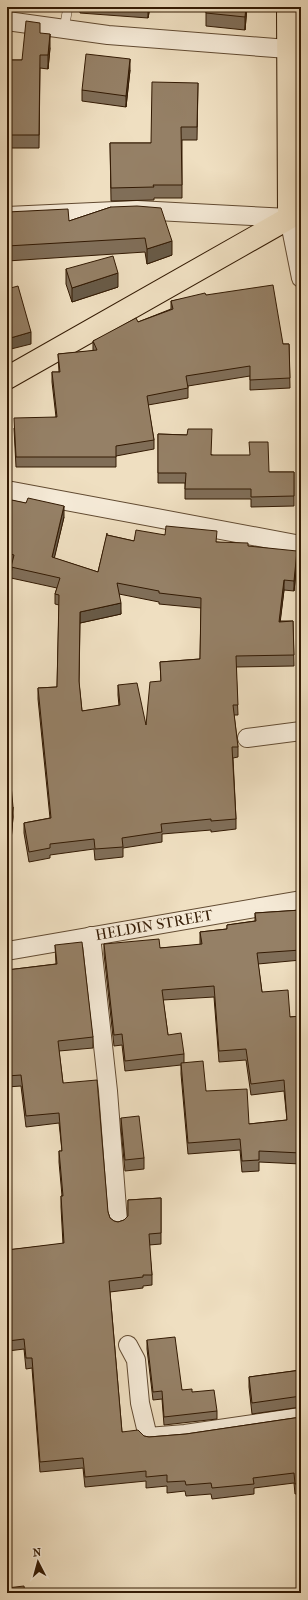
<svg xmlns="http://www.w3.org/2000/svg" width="308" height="1600" font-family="'IM FELL French Canon',serif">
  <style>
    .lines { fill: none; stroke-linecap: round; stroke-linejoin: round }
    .lane-casing { stroke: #624b32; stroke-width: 10 }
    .street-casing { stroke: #624b32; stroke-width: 20 }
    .primary-casing { stroke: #331a03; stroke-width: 24 }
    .lane { stroke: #f5ead7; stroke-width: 9 }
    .street { stroke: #f5ead7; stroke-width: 18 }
    .primary { stroke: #efdfc1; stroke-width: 22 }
    .wall { fill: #806e58; stroke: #331a03; fill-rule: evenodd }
    .shaded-wall { fill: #685a47; stroke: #331a03 }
    .building { fill: #958066; stroke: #331a03; fill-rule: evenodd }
    .labels { text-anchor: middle; stroke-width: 3.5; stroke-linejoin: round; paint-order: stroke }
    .street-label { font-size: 15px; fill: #331a03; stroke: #f5ead7 }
  </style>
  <rect width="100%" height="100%" fill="#efdfc1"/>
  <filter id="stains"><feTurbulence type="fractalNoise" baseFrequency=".005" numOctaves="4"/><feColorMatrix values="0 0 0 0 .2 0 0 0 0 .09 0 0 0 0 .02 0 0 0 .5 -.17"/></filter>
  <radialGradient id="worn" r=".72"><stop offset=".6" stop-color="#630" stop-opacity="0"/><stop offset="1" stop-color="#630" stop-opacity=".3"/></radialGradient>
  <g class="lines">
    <defs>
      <path id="lane" d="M64,29L68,7"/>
      <g id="street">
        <path d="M7,21L108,35L288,49"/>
        <path d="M7,216L137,210L289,218L301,214"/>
        <path d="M289,218L301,278"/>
        <path d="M7,490L301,545"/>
        <path d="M247,738L301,731"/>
        <path d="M91,936L108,1091L118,1222"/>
        <path d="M7,951L301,900"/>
        <path d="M128,1345L136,1360L140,1403L148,1437L185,1434L301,1417"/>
      </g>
      <path id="primary" d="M7,378L289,218L288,7"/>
    </defs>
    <!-- lane casing -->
    <use href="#lane" class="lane-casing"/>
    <!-- street casing -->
    <use href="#street" class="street-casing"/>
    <!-- primary casing -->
    <use href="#primary" class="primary-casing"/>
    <!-- lane -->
    <use href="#lane" class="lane"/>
    <!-- street -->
    <use href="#street" class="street"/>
    <!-- primary -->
    <use href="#primary" class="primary"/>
  </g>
  <!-- wall -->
  <g class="wall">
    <path d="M80,7H150L148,18L80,13Z"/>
    <path d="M206,7H247L245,30L206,26Z"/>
    <path d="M40,33L50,48L48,69L40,68L39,148H7V60H22Z"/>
    <path d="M130,70L126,107L82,101V90Z"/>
    <path d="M198,83L197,140H182V198H154V200L111,201L110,143H151Z"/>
    <path d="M111,207L172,255L147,264L145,252L7,261V212L69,221Z"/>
    <path d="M66,269L118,287L72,302L66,284Z"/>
    <path d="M206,295L283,344H289L290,388L250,390V376L188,386V398L148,405L154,440V449L116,456V467H16L14,428L56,417L52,382V372H59L58,354L93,351V341L138,322L171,309V301Z"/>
    <path d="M158,434L187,435L212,455L269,472H294V506L251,507V499H185V483H158Z"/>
    <path d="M7,499L64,517L54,558L98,572L107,535L134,541L165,535L217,542L248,546L297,562L294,591L284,590L280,621H293L294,666L236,667L238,715H234L238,747V757L233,758L236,819V829L211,832V830L162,834V842L123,848V857L95,860L94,849L50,855V858L29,862L24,833V823L50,818L38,699V688L57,687L59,605L55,604V594L57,588L11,578L12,565L7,564ZM119,594L159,602V604L201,608L200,659L160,662L161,681L146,725L118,685V695L119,706L82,711L79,683L80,623L121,614Z"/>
    <path d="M7,740L13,817L11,841H7Z"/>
    <path d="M301,910V960L258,964L262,992L290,1017L301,1016V1164L259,1162V1171L242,1172L240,1150L188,1154L181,1074V1065L125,1071L122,1045L114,1046L104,954V944L160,948L200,945V932L227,929V925L255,921V913ZM214,997L219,1062L246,1060L251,1095L284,1091L287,1120L249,1124L206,1091L184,1063V1054L168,1035L163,1000Z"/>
    <path d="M55,945L93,1037V1048L59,1051L63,1083L110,1218L114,1221L118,1222L124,1220L128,1216V1200L161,1198V1244L149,1245L152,1275V1285L143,1286V1288L110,1292L122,1432L149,1437L186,1434L301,1417V1493L295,1494L294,1483L254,1488V1494L212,1499L211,1494L186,1496L185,1491L167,1493V1486L146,1488V1481L85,1487L83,1468L40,1472L32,1368L26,1369L24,1349L8,1351L7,1340V1250L63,1244L61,1207V1196H62L59,1162V1151H62L59,1123L26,1127L21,1086L7,1087V970L56,964Z"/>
    <path d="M121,1118L144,1158V1169L125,1171L121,1129Z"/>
    <path d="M147,1340L182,1390L192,1392L217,1411V1419L164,1425L162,1399L153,1400L147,1349Z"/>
    <path d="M301,1370V1407L252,1414L249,1387V1377Z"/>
  </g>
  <!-- shaded-wall -->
  <g class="shaded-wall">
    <path d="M148,7H150L148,18Z"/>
    <path d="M246,7H247L245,30V17Z"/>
    <path d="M50,34V48L48,69V55Z"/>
    <path d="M130,59V70L126,107V96Z"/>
    <path d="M172,241V255L147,264V249Z"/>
    <path d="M118,273V287L72,302V288Z"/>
    <path d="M31,332V344L7,350V339Z"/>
    <path d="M64,506V517L52,568V557Z"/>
    <path d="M297,551V562L294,591V581Z"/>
    <path d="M284,580V590L279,632V622Z"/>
    <path d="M121,603V614L80,623V612Z"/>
    <path d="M13,807V817L11,841V831Z"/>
  </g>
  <!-- building -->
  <g class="building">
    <path d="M206,7H246L245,17L206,13Z"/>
    <path d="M26,21L40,23V33L50,34L48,55H40L39,135H7V60H22Z"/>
    <path d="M86,54L130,59L126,96L82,90Z"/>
    <path d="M152,82L198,83L197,127H181L182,185H153L154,187L111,188L110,143H151Z"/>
    <path d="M137,206L161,208L172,241L147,249L145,238L7,246V212L68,209L69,221L111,207Z"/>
    <path d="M113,256L118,273L72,288L66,269Z"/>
    <path d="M273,285L283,344H289L290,378L250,380V366L186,376L188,388L147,396L154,440L116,446V457H16L14,418L57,417L52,372H60L58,354L97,350L93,341L136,318L138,322L173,309L171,301L205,293L206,295Z"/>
    <path d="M18,286L31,332L7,339V289Z"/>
    <path d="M188,429H212L211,455H250L249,442H268L269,472H294V496L251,497V489H185L186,473H158V434L187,435Z"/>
    <path d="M28,498L64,506L52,557L98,572L107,533V535L134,541L136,530L165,535L166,526L217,531L216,542L248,543V546L297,551L294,581L284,580L279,622L293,621L294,655L236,656L238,705H233L238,747H232L236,819L211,821V819L161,824L162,832L122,838L123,847L95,849L94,839L50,844V848L29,852L24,823L51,818L38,688L57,687L59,595L55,594L60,578L11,567L14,555L7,553V499L26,503ZM117,583L159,591V593L201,598L200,659L160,662L161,681L150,682L146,725L137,683L118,685L120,705L82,711L79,681L80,612L121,603Z"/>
    <path d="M7,740L13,807L11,831L7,830Z"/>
    <path d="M301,910V950L257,953L262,992L288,990L290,1017L301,1016V1153L259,1151V1160L242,1161L240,1139L188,1143L181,1063L203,1061L206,1091L247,1089L249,1124L287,1120L284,1080L251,1084L246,1049L219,1051L214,986L162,990L168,1035L181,1033L184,1054L125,1061L122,1034L114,1035L104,944L159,939L160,948L202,944L200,932L227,929V925L256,921L255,913Z"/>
    <path d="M82,942L93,1037L58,1041L63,1083L97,1080L108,1212L110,1218L114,1221L118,1222L124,1220L128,1216V1200L161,1198V1233L149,1234L152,1275H143V1277L109,1281L122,1432L138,1430L144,1436L149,1437L186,1434L301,1417V1483L295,1484L294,1473L253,1478L254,1484L212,1488L211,1483L186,1485L185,1481L167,1482V1475L146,1477V1471L85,1477L83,1458L40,1462L32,1358H26L24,1339L8,1341L7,1330V1302H9L7,1287V1250L64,1243L61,1196H63L59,1151H62L59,1113L26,1116L21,1075L7,1076V970L57,964L55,945Z"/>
    <path d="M139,1116L144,1158L125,1160L121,1118Z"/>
    <path d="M175,1337L182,1390L192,1389V1392L214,1390L217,1411L164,1417L162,1391L153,1392L147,1340Z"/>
    <path d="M301,1370V1396L252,1403L249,1377Z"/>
    <path d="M24,1586L25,1593H7V1588Z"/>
  </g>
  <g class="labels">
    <!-- street labels -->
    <g class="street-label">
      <text transform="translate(154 925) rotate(-10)" y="5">HELDIN STREET</text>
    </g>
  </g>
  <!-- margin -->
  <rect width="308" height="1600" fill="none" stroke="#efdfc1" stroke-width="24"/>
  <rect x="8" y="8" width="292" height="1584" fill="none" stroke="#331a03" stroke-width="2"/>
  <rect x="12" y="12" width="284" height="1576" fill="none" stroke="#331a03"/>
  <!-- north arrow -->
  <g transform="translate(38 1562) rotate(354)" stroke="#f5ead7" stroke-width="3" paint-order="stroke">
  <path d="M0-3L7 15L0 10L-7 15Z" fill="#331a03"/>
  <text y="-6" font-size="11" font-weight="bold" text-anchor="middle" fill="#331a03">N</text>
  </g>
  <rect width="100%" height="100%" filter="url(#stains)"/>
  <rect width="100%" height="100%" fill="url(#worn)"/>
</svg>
